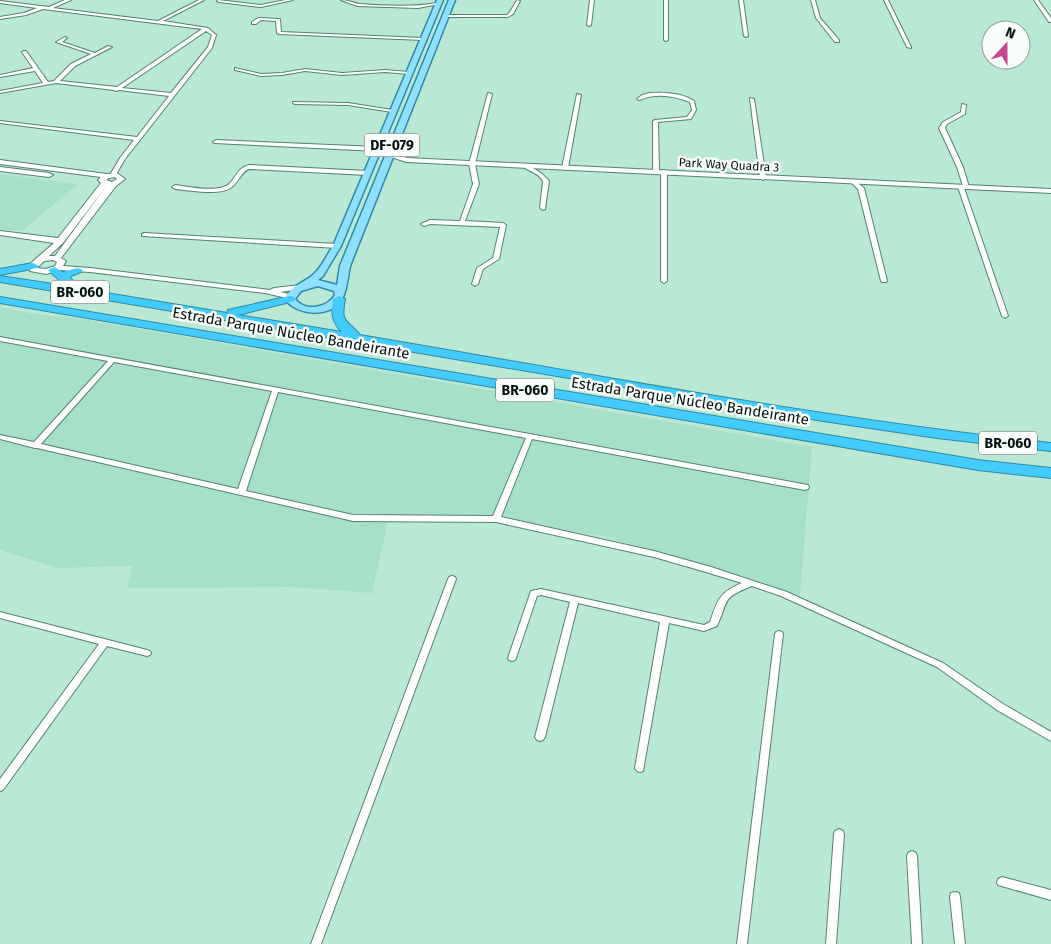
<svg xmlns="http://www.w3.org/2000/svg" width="1051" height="944" font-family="'Fira Sans',sans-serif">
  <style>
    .built { fill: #a7e0c8 }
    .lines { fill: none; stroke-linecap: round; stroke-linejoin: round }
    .street-casing { stroke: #54816f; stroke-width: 2 }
    .secondary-casing { stroke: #54816f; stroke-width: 2 }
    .primary-casing { stroke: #2d8aa8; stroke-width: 3 }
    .highway-casing { stroke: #2d8aa8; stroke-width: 2 }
    .street { fill: #fff; fill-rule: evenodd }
    .secondary { fill: #fff; fill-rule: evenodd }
    .primary { fill: #8fe0fe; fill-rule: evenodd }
    .highway { fill: #44cbfd; fill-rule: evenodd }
    .labels { text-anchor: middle; stroke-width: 5; stroke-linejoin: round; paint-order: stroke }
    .far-street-label { font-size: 12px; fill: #02110b; stroke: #f9fefc }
    .shield { fill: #f9fefc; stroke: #4c5853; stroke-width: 1 }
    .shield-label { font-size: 14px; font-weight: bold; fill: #02110b }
    .street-label { font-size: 15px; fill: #02110b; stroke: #f9fefc }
  </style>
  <rect width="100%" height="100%" fill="#b9e8d5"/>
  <!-- built -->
  <g class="built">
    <path d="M0,174L78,184L22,231L0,229Z"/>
    <path d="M0,307L35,314L83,319L812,447L800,596L712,567L602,536L497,518L389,517L372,593L290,587L127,588L132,566L58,568L0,550Z"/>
  </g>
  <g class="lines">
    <defs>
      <g id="street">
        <path d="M65,0H71L53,8L158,21L199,0H204L163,21L208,28L216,35L212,48L125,159L115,176L110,175L120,158L134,140L0,123V121L137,137L169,96L119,90L116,91L114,90L56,83L0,93V91L43,83L35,71L0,77V75L33,68L22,52L24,51H26L48,82L54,81L71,64L91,54L56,42L65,37L67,38L62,42L95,53L108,46L112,47L75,66L60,81L117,87L202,29L43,9L26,15L0,19V17L24,13L37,8L0,3V1L49,7ZM206,31L212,35L208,47L171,93L122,88Z"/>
        <path d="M218,0L261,5L285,0H293L261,7L219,2L217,1Z"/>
        <path d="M341,0C348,0 353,3 360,4C386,6 413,7 438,3L440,4L418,8L357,6Z"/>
        <path d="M517,0L520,1L513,14L508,17H444L442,16L444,15H507L510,12Z"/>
        <path d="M590,0H594L591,25L589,26L587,25Z"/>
        <path d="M664,0H668V40L666,41L664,40Z"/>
        <path d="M739,0H743L748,36L746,37L744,36Z"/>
        <path d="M811,0H815L820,18L839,40V42H835L816,18Z"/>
        <path d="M884,0H888L911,47V48L907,47Z"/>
        <path d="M1034,0H1038L1051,18V22H1049Z"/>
        <path d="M258,18L280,19L281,32L423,38L425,39L423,40L279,34L277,33L276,21L261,20L256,24H252V22Z"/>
        <path d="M235,68L261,74L282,73L305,69L342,73L385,70L409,72L411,73L409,74L385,72L342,75L305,71L282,75L261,76L235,70Z"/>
        <path d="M488,93L492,94L475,164L479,184L465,221L503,223L506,225L499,259L483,269L478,284L475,286L472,284L477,268L493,258L500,227L430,224L424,226L421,224L430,220L460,221L473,184L469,164Z"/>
        <path d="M650,93C665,92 682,93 694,101L696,110L691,119L658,122L659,172L656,174L653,172V121L655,120L687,117L692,110L690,102C672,95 656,93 639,100L637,99L642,95Z"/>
        <path d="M577,94L581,95L568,168L565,170L562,168Z"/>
        <path d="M750,98L754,99L766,178L763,180L760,178Z"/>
        <path d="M293,102L348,103L392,110L394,111L392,112L348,105L295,104L293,103Z"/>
        <path d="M962,104L966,105L965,114L947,124L945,128L963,167L969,187L964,188L1008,316L1005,318L1002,316L958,187L963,186L957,167L939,128L943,122L961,112Z"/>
        <path d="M216,140L378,147L381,149L378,151L214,143L213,142Z"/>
        <path d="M249,165L368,171L371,173L368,175L249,169C241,172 240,180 233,186C222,197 190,190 175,189L172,187L175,185C189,187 219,193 229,184C238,176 236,169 249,165Z"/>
        <path d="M523,165C533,166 542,173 549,181L545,209L543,210L540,208L543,181L538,175L523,167Z"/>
        <path d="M664,170L667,172V281L664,283L661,281V172Z"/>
        <path d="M854,180L864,188L887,281L886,282H882L881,281L858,189L851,182Z"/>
        <path d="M144,233L337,244L340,246L337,248L142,236V234Z"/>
        <path d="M0,337L808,485L809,487L808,489L805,490L532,439L501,517L654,551L711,567L787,592L943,663L1003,704L1051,732V741L997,710L937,667L781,596L752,586C721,598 729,600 717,626L704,631L669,623L643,771L640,772L637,771L635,768L660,622L578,603L545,737L543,740L540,741L537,740L535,737L570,602L541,595L537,596L516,658L515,660L512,661L509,660L508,658L531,591L541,589L704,625L710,622C718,599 719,593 742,583L706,572L654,557L496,522L353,521L37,448H35L0,439V435L34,442L108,361L0,341ZM114,362L272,391L238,489L41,444ZM278,392L526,438L493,516L353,515L246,491Z"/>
        <path d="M452,576L455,577L456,579L321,944H311L448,579L449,577Z"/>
        <path d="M0,612L147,650L150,651L151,653L150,655L147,656L107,646L3,790L0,791V779L99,644L0,618Z"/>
        <path d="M779,631L782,632L783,634L747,944H737L775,634L776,632Z"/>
        <path d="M839,829L843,831L844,834L836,944H826L834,834L835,831Z"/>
        <path d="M912,851L916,853L917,856L922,944H912L907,856L908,853Z"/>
        <path d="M1002,877L1051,890V900L998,885L997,882L998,879Z"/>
        <path d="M955,892L959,893L960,897L965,944H955L950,897L951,893Z"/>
      </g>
      <g id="secondary">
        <path d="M388,152L407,158L1051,189V193L406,162L386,155L385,154Z"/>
        <path d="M0,160L107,174L117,173L125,179L116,186L61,258L66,261L63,266L90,268L270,290L274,288L301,285L305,287L301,289L280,292L294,295V299H291L265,293L90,272L59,270L46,274L30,271V264L54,243L0,235V231L58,238L101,183L98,180L101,177L0,164ZM115,177L117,179L112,182L106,180L109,178ZM107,185L55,256H49L63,243ZM53,260L57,262L55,266L46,269L37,268L44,261Z"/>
        <path d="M0,167L49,173L53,175L49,177L0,171Z"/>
      </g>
      <path id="primary" d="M437,0H443L341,246L323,276L318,280L337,285L340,266L449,0H455L350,266C348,276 347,289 343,297C334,318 298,317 285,299C291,285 305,283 315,273C322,266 327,255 333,246ZM318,286L334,291L335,295C327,308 305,312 295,299L301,291Z"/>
      <g id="highway">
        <path d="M33,263L39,266L37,268L0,275V269Z"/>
        <path d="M54,267L63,272L77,268L81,269L83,271L71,276L70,278L82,289L227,313L228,310L290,296L294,297L296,299L294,301L238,315L342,332C332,322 331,313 333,299L339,296L345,299C340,324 347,319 360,335C590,374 819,418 1051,443V451L937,438L823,421L0,282V276L66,286L48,270Z"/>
        <path d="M0,297L978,460L1051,468V478L978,470L0,303Z"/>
      </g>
    </defs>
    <!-- street casing -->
    <use href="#street" class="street-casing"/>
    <!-- secondary casing -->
    <use href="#secondary" class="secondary-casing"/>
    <!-- primary casing -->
    <use href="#primary" class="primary-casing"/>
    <!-- highway casing -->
    <use href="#highway" class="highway-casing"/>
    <!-- street -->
    <use href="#street" class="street"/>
    <!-- secondary -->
    <use href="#secondary" class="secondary"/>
    <!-- primary -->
    <use href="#primary" class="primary"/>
    <!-- highway -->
    <use href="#highway" class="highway"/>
  </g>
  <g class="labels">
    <!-- far-street labels -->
    <g class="far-street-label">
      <text transform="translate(729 165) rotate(3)" y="4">Park Way Quadra 3</text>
    </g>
    <!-- shield labels -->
    <g class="shield">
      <rect x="364.5" y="133.5" width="55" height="23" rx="4"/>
      <rect x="51" y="280.5" width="58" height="23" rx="4"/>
      <rect x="496" y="378.5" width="58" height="23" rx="4"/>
      <rect x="979" y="431.5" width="58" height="23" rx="4"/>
    </g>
    <g class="shield-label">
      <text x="392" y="150">DF-079</text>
      <text x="80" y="297">BR-060</text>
      <text x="525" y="395">BR-060</text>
      <text x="1008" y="448">BR-060</text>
    </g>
    <!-- street labels -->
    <g class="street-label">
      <text transform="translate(291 333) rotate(10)" y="5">Estrada Parque Núcleo Bandeirante</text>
      <text transform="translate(690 401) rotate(9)" y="5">Estrada Parque Núcleo Bandeirante</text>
    </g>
  </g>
  <!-- north arrow -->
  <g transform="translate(1006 45) rotate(21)"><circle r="24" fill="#f9fefc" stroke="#969f9c"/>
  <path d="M0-4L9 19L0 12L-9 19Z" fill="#c64691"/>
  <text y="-8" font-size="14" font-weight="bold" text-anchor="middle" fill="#02110b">N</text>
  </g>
</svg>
